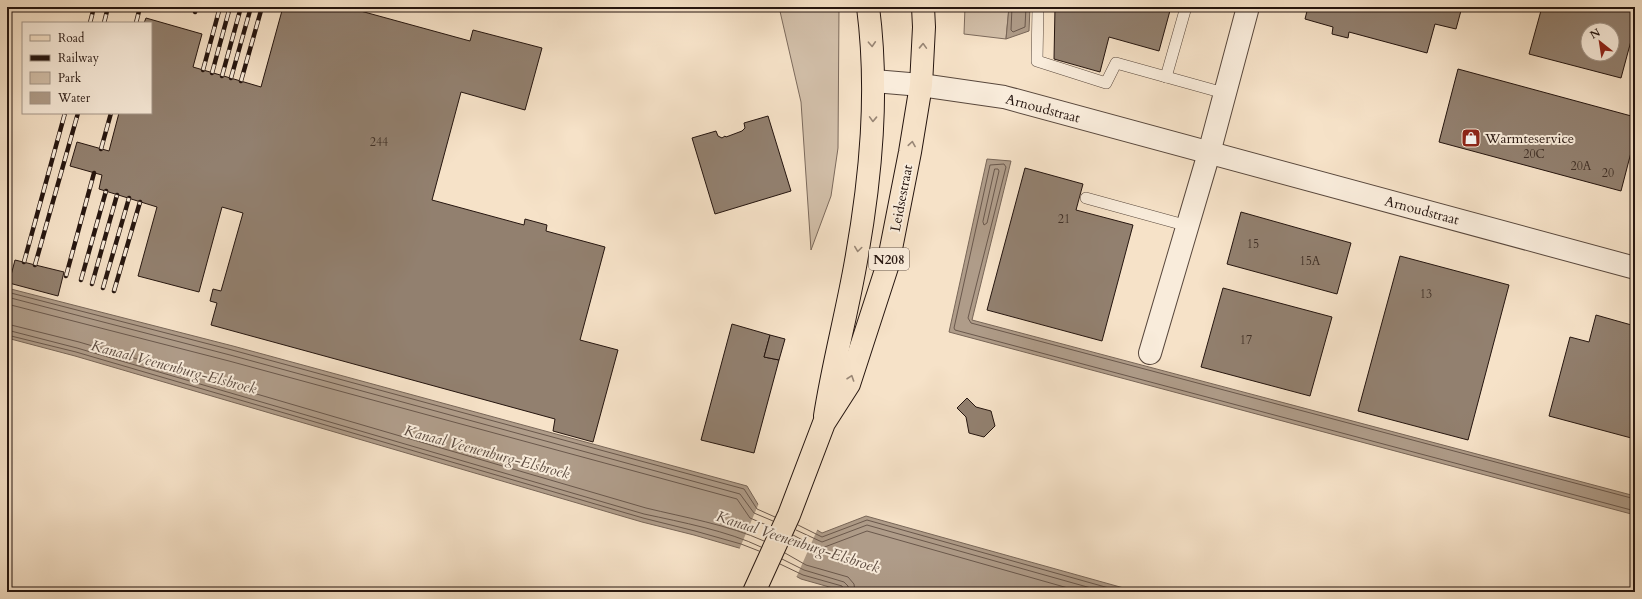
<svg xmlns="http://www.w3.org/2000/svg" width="1642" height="599" font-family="Cardo,serif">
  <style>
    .green { fill: #d2bfa9; stroke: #7c6a5c }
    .water { fill: #af9c89; stroke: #786658 }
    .pier { fill: #f6e2c8 }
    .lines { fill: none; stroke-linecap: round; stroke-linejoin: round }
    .shore { stroke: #6a584c; stroke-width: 1 }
    .building { fill: #92806f; stroke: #25150f; fill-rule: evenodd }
    .lane-casing { stroke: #59483d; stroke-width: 12 }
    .street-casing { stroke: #59483d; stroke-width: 24 }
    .primary-casing { stroke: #25150f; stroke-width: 24 }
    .lane { stroke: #f9ecdb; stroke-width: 11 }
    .street { stroke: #f9ecdb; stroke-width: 22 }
    .primary { stroke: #f6e2c8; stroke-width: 22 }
    .rail-casing { stroke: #25150f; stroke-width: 4.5 }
    .rail { stroke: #f9ecdb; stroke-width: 3; stroke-dasharray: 9; stroke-linecap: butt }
    .oneway { stroke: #988675 }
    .labels { text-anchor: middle; stroke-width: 4; stroke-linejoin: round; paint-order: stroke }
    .number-label { font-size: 12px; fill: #403027 }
    .shield { fill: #f9ecdb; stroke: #65564c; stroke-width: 1 }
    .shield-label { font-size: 13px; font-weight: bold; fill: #25150f }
    .street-label { font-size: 14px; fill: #25150f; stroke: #f9ecdb }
    .poi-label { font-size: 14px; fill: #25150f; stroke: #f9ecdb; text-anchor: start }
    .water-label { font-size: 15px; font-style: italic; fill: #5c4b40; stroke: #f9ecdb }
  </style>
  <rect width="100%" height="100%" fill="#f6e2c8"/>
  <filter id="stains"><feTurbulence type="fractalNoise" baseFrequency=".005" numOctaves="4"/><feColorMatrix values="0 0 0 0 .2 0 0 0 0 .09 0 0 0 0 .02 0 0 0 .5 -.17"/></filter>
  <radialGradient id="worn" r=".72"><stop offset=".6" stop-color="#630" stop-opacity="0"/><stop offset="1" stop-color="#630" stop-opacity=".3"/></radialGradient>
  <!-- green -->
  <g class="green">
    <path d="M779,7H839L838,148L831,196L811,250L801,102Z"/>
    <path d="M965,7H1009L1006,39L964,34Z"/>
  </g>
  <!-- water -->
  <g class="water">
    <path d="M1009,7H1030L1029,31L1006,39Z"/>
    <path d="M987,159L1011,161L972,320L1635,496V515L949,332Z"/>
    <path d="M7,288L233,346L747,486L759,506L809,525L822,533L866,516L1138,592H847L801,579L756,554L739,548L694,535L642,522L75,356L7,338Z"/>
  </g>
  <!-- pier -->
  <path class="pier" d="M759,503L818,528L796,578L755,556L739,550Z"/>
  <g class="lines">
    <!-- shore -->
    <g class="shore">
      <path d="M1012,7L1011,30L1013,32L1025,27L1026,7"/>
      <path d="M995,169H998L999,171L987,223L984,225L983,222Z"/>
      <path d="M7,292L232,350L744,489L757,509L775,517"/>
      <path d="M7,297L230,355L740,494L754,513L773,521"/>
      <path d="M7,304L229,361L737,499L750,518L771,527"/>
      <path d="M7,324L79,342L646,508C683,517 729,525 764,541"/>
      <path d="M7,330L77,348L644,514C681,522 728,531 761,547"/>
      <path d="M7,335L76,352L643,518L695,531L741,544L759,551"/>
      <path d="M1635,499L971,323L968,318L1006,167L1004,164L990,165L954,328L955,330L1635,511"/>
      <path d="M798,525L822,537L867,520L1123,592"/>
      <path d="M796,530L822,542L867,525L1105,592"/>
      <path d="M793,535L816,547L822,548L867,531L1082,592"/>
      <path d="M785,553L806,565L848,577L854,584L855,592"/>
      <path d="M782,559L804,570L844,582L848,586L849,592"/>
      <path d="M780,564L803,575L842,586L844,592"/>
    </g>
  </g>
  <!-- building -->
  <g class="building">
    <path d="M283,7H346L470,41L473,30L542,48L525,110L461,92L432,200L524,225L525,219L547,225L546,231L605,247L580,340L618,350L593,442L553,431L555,419L211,325L217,303L210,301L213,289L221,291L243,213L222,207L199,292L138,276L157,207L99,189L102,175L70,166L77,142L109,151L119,113H151V23H144L146,18L202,34L193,67L261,87Z"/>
    <path d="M1055,7H1171L1159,51L1109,37L1100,72L1054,59Z"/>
    <path d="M1308,7H1462L1456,29L1435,24L1427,53L1349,32L1348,38L1332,34L1333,27L1305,19Z"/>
    <path d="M1542,7H1635V26L1621,78L1529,54ZM1588,30H1612V54H1588Z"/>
    <path d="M1458,69L1635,117V137L1621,191L1439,142Z"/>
    <path d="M768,116L791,191L715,214L692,138L716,131L718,136L722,138L725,136L726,137L742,131L745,128L744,123Z"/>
    <path d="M1025,168L1083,184L1076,210L1133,225L1102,341L987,310Z"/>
    <path d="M1241,212L1351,243L1337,294L1227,264Z"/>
    <path d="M1400,256L1509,285L1468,440L1358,411Z"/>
    <path d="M15,260L64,272L58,296L9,283Z"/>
    <path d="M1223,288L1332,317L1310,396L1201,367Z"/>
    <path d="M1596,315L1635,326V439L1549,416L1570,337L1589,342Z"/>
    <path d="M732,324L770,335L764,357L779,360L754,453L701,440Z"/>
    <path d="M770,335L785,339L779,360L764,357Z"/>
    <path d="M967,398L976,407L991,411L995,426L984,437L969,433L966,417L957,408Z"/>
  </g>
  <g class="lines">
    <defs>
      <g id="lane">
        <path d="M1038,7L1037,61L1106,83L1116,63L1224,93"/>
        <path d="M1166,77L1186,7"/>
        <path d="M1086,198L1188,226"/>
      </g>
      <g id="street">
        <path d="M874,81L921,85L1004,97L1635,268"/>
        <path d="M1150,353L1209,153L1248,7"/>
      </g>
      <g id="primary">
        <path d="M825,416C833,364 847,313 856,261C871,177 879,92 868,7"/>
        <path d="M754,592L789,515L824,423L849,384L888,264L910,152L921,85L924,27L923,7"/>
      </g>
    </defs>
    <!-- lane casing -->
    <use href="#lane" class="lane-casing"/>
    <!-- street casing -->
    <use href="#street" class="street-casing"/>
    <!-- primary casing -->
    <use href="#primary" class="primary-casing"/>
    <!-- lane -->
    <use href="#lane" class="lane"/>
    <!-- street -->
    <use href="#street" class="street"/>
    <!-- primary -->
    <use href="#primary" class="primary"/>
    <defs>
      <g id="rail">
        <path d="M183,9V7"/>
        <path d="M195,12L196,7"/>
        <path d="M90,23L94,7"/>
        <path d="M104,23L108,7"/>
        <path d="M136,23L140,7"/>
        <path d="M203,70L220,7"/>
        <path d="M212,73L230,7"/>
        <path d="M222,76L241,7"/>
        <path d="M231,78L251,7"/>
        <path d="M241,81L262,7"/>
        <path d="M101,149L111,113"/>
        <path d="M24,262L65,113"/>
        <path d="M35,265L78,113"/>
        <path d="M66,276L94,173"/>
        <path d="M81,280L106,191"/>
        <path d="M92,284L117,195"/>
        <path d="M103,288L129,198"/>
        <path d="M114,291L140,202"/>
      </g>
    </defs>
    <!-- rail casing -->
    <use href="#rail" class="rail-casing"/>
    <!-- rail -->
    <use href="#rail" class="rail"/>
  </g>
  <!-- one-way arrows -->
  <defs><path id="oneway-chevron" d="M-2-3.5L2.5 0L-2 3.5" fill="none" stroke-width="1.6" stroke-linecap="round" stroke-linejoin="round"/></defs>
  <g class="oneway">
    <use href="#oneway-chevron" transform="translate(872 44) rotate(87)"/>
    <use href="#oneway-chevron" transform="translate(923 46) rotate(-88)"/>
    <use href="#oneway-chevron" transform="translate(873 119) rotate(92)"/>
    <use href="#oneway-chevron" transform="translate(912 144) rotate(-81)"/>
    <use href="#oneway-chevron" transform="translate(858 249) rotate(98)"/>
    <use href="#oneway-chevron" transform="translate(851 378) rotate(-71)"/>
  </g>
  <!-- icons -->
  <defs>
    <symbol id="shop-square" viewBox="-11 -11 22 22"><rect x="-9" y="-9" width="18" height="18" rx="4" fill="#8f2418" stroke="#f9ecdb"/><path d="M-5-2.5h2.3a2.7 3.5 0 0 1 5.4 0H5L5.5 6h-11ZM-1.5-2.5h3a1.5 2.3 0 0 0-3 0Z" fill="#fff"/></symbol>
  </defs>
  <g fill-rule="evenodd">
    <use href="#shop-square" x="1460" y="127" width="22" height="22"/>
  </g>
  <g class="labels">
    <!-- number labels -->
    <g class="number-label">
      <text x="379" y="146">244</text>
      <text x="1534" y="158">20C</text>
      <text x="1581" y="170">20A</text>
      <text x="1608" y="177">20</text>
      <text x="1064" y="223">21</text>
      <text x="1253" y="248">15</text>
      <text x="1310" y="265">15A</text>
      <text x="1426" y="298">13</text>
      <text x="1246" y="344">17</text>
    </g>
    <!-- shield labels -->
    <rect class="shield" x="869" y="248" width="40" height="22" rx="3"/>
    <g class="shield-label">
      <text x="889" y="264">N208</text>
    </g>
    <!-- street labels -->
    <g class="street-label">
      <text transform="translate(1043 108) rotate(15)" y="5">Arnoudstraat</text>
      <text transform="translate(901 198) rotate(-79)" y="5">Leidsestraat</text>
      <text transform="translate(1422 210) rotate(15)" y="5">Arnoudstraat</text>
    </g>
    <!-- poi labels -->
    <g class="poi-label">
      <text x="1485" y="143">Warmteservice</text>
    </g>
    <!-- water labels -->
    <g class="water-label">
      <text transform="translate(174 367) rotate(15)" y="5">Kanaal Veenenburg-Elsbroek</text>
      <text transform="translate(487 452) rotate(15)" y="5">Kanaal Veenenburg-Elsbroek</text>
      <text transform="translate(798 542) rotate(18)" y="5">Kanaal Veenenburg-Elsbroek</text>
    </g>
  </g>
  <!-- margin -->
  <rect width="1642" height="599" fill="none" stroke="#f6e2c8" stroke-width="24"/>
  <rect x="8" y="8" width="1626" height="583" fill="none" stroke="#25150f" stroke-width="2"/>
  <rect x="12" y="12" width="1618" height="575" fill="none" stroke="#25150f"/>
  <!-- legend -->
  <rect x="22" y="22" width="130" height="92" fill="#f9ecdb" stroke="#a49689"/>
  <rect x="30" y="35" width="20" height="6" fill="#f6e2c8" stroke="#a49689"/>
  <text x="58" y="42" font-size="12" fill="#25150f">Road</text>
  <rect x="30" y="55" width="20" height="6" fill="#25150f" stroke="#a49689"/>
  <text x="58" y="62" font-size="12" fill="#25150f">Railway</text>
  <rect x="30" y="72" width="20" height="12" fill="#d2bfa9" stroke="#a49689"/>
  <text x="58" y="82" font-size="12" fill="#25150f">Park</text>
  <rect x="30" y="92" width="20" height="12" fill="#af9c89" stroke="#a49689"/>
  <text x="58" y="102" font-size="12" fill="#25150f">Water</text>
  <!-- north arrow -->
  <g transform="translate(1600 42) rotate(330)"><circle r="19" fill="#f9ecdb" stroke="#a49689"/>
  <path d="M0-3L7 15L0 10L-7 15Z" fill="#8f2418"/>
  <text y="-6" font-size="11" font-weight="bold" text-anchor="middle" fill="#25150f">N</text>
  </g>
  <rect width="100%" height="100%" filter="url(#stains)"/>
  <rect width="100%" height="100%" fill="url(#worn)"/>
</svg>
